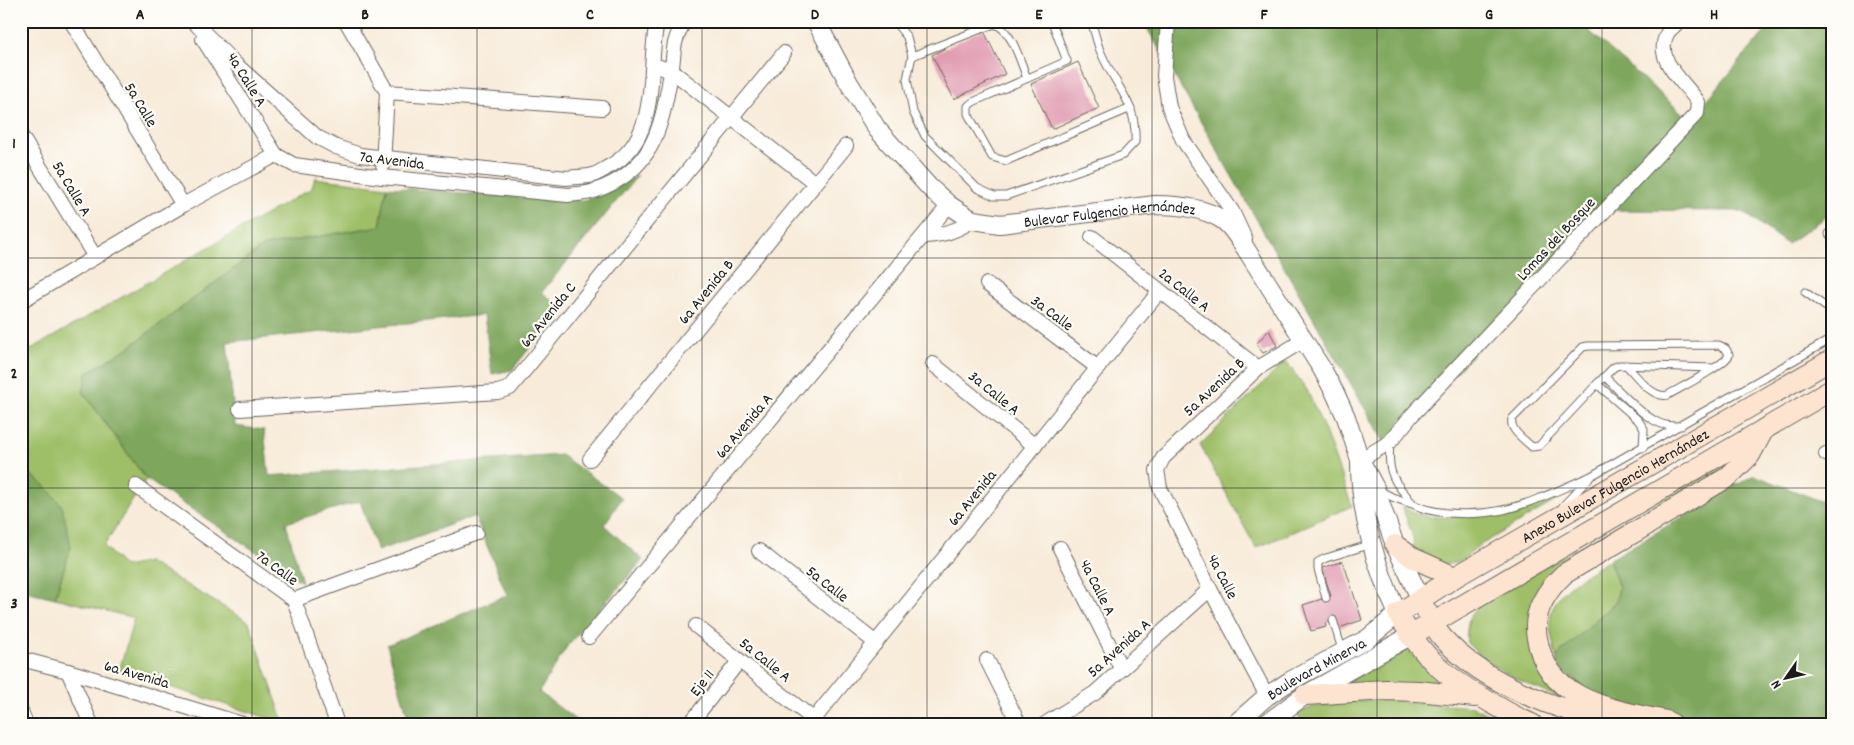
<svg xmlns="http://www.w3.org/2000/svg" width="1854" height="745" font-family="Dekko,sans-serif">
  <style>
    .green { fill: #9ebf68; stroke: #5d6e42 }
    .forest { fill: #7ea65c; stroke: #4d613c }
    .building { fill: #e19db2 }
    .lines { fill: none; stroke-linecap: round; stroke-linejoin: round }
    .service-casing { stroke: #69645e; stroke-width: 9 }
    .minor-casing { stroke: #69645e; stroke-width: 16 }
    .tertiary-casing { stroke: #69645e; stroke-width: 20 }
    .secondary-casing { stroke: #69645e; stroke-width: 22 }
    .service { stroke: #fff; stroke-width: 7 }
    .minor { stroke: #fff; stroke-width: 14 }
    .tertiary { stroke: #fff; stroke-width: 18 }
    .secondary { stroke: #fde4d1; stroke-width: 20 }
    .grid { fill: none; stroke: #1c1c1c; stroke-width: 1; stroke-opacity: 0.55 }
    .labels { text-anchor: middle; stroke-width: 4.5; stroke-linejoin: round; paint-order: stroke }
    .street-label { font-size: 16px; fill: #1c1c1c; stroke: #fdfcf7 }
    .neatline { fill: none; stroke: #1c1c1c; stroke-width: 2 }
    .grid-label { font-size: 16px; text-anchor: middle; font-weight: bold; fill: #1c1c1c }
  </style>
  <rect width="100%" height="100%" fill="#fdfcf7"/>
  <filter id="ink" filterUnits="userSpaceOnUse"><feTurbulence type="fractalNoise" baseFrequency=".02" numOctaves="2"/><feDisplacementMap in="SourceGraphic" scale="10" xChannelSelector="R" yChannelSelector="G"/><feConvolveMatrix kernelMatrix="1 2 1 2 8 2 1 2 1" color-interpolation-filters="sRGB"/></filter>
  <filter id="wash" filterUnits="userSpaceOnUse"><feTurbulence type="fractalNoise" baseFrequency=".0096" numOctaves="4" result="noise"/><feDisplacementMap in="SourceGraphic" scale="20" xChannelSelector="R" yChannelSelector="G"/><feGaussianBlur stdDeviation="1.12" result="paint"/><feColorMatrix in="noise" values="0 0 0 0 0 0 0 0 0 0 0 0 0 0 0 0 0 1.4 0 .05"/><feComposite in="paint" operator="in"/></filter>
  <g filter="url(#wash)">
    <rect width="100%" height="100%" fill="#f8ebd9"/>
    <!-- green -->
    <g class="green">
      <path d="M315,178L387,187L380,226L264,246L128,348L87,373L83,392L146,479L104,546L125,567L148,562L249,622L284,723L119,671L134,618L55,598L71,546L46,487L21,466V355L312,188Z"/>
      <path d="M1286,361L1307,390L1325,431L1352,506L1256,548L1200,445Z"/>
      <path d="M1742,453L1735,466L1564,569L1534,639L1577,705C1536,688 1498,675 1467,643C1466,627 1467,619 1477,606Z"/>
      <path d="M1560,498L1477,547L1464,559L1455,563L1441,565L1414,550L1413,537L1402,506C1407,508 1411,511 1416,513C1451,526 1524,507 1560,498Z"/>
      <path d="M1609,560L1619,587L1616,601L1556,657C1554,646 1550,633 1550,622C1551,590 1586,575 1609,560Z"/>
      <path d="M1406,650L1412,652L1451,688H1336Z"/>
      <path d="M1375,699L1474,707L1505,724H1305L1296,714L1312,707Z"/>
    </g>
    <!-- forest -->
    <g class="forest">
      <path d="M1143,21H1578L1690,120L1774,21H1833V212L1787,244L1742,211L1607,210L1387,447Z"/>
      <path d="M638,175L542,292L561,309L512,370L492,374L484,315L227,342L235,426L264,430L269,476L561,455L622,498L604,525L643,560L568,645L539,692L581,724H410L387,645L507,595L475,516L377,551L360,501L286,523L302,582L146,479L83,392L87,373L128,348L264,246L380,226L387,187L553,200H584L611,190Z"/>
      <path d="M21,466L46,487L62,506L71,546L55,598L21,590Z"/>
      <path d="M1754,475L1833,506V724H1689L1613,701L1578,686L1557,666L1556,657L1616,601L1619,587L1609,560Z"/>
    </g>
    <g id="blocks">
      <!-- building -->
      <g class="building">
        <path d="M983,29L1005,74L954,99L932,55Z"/>
        <path d="M1078,62L1099,108L1052,129L1031,84Z"/>
        <path d="M1269,330L1277,346L1263,353L1256,344Z"/>
        <path d="M1343,561L1362,620L1339,628L1336,619L1325,623L1326,627L1311,631L1303,605L1331,596L1322,568Z"/>
      </g>
    </g>
  </g>
  <g filter="url(#ink)">
    <use href="#blocks" fill-opacity="0" stroke="#69645e" stroke-width="1"/>
    <g class="lines">
      <defs>
        <g id="service">
          <path d="M894,21L907,37L912,56L907,79L913,112L925,136L977,188L994,196H1006L1123,155L1135,142C1137,102 1117,89 1102,55C1097,45 1095,32 1091,21"/>
          <path d="M1052,22L1067,61L973,102L968,106V114L992,157L1006,161L1131,108"/>
          <path d="M912,56L994,24C1012,29 1020,61 1027,78"/>
          <path d="M1833,227L1829,234L1833,240"/>
          <path d="M1805,292L1833,312"/>
          <path d="M1626,365C1637,376 1652,399 1668,395C1680,388 1725,365 1729,355L1726,349L1719,345L1588,346L1583,347L1512,419C1509,430 1525,440 1532,447L1539,446L1597,384L1614,367L1620,365L1713,368"/>
          <path d="M1605,377C1620,391 1639,413 1657,422C1665,426 1672,426 1681,426"/>
          <path d="M1597,384L1638,420L1644,429L1643,448"/>
          <path d="M1390,443C1388,466 1390,478 1406,495C1409,499 1412,504 1417,506C1440,516 1479,515 1503,510C1533,503 1561,489 1589,477"/>
          <path d="M1379,490L1392,497L1412,504"/>
          <path d="M1563,506L1591,476L1833,338"/>
          <path d="M1326,598L1318,569V562L1326,558L1372,544"/>
          <path d="M1333,620L1343,653"/>
        </g>
        <g id="minor">
          <path d="M71,21L183,205"/>
          <path d="M193,21L232,61L317,137L336,147L360,155L566,178C574,177 582,177 589,176C597,175 604,169 610,166C661,138 647,69 657,21"/>
          <path d="M346,21L387,92L383,165"/>
          <path d="M1168,21L1164,76L1169,107L1183,140L1232,211L1245,239"/>
          <path d="M203,39L276,155"/>
          <path d="M653,65L672,71L815,183"/>
          <path d="M387,92L602,108"/>
          <path d="M21,136L95,257"/>
          <path d="M276,155L294,165L382,177L568,195C576,194 586,194 594,191C654,171 661,128 671,73C673,63 673,53 675,43C677,35 681,28 684,21"/>
          <path d="M924,236C943,235 957,231 973,220"/>
          <path d="M1092,237L1258,368"/>
          <path d="M987,284L1098,368"/>
          <path d="M21,301L183,205L276,155"/>
          <path d="M933,364L1035,446"/>
          <path d="M240,409L498,392L510,388L784,53"/>
          <path d="M1826,454L1833,456"/>
          <path d="M590,459L846,146"/>
          <path d="M1360,460L1390,442L1412,415L1697,113L1698,102C1685,82 1655,62 1666,36C1668,30 1675,26 1679,21"/>
          <path d="M136,486L294,600L337,724"/>
          <path d="M1060,548L1121,668"/>
          <path d="M759,551L876,643"/>
          <path d="M294,600L476,533"/>
          <path d="M696,626L813,719"/>
          <path d="M589,637L949,205"/>
          <path d="M21,659L68,671L242,724"/>
          <path d="M987,660L1019,724"/>
          <path d="M68,671L91,724"/>
          <path d="M1267,696L1210,589L1160,488L1157,470L1163,458L1258,368L1304,340"/>
          <path d="M21,711L26,724"/>
          <path d="M690,724L739,661"/>
          <path d="M810,724L1159,292"/>
          <path d="M1045,724L1095,693L1210,589"/>
        </g>
        <g id="tertiary">
          <path id="s1" d="M816,21L849,83L877,129L929,187L949,205L966,216L973,220L1000,224L1155,205C1177,205 1202,207 1221,219C1230,224 1236,235 1242,243L1322,369L1335,393L1346,417L1360,460L1375,488L1395,545L1420,598"/>
          <path id="s2" d="M1235,724L1267,696L1290,681L1367,639L1398,614C1376,568 1360,514 1360,463"/>
          <path d="M1266,724L1305,695L1410,636"/>
        </g>
        <g id="secondary">
          <path d="M1395,545L1413,558L1455,577"/>
          <path d="M1426,610C1431,619 1435,629 1442,637C1484,685 1560,711 1621,724"/>
          <path d="M1410,636L1833,389"/>
          <path d="M1305,695L1386,690L1418,691L1475,697"/>
          <path id="s3" d="M1532,724C1516,718 1502,709 1488,701C1445,677 1422,657 1398,614L1455,577L1833,359"/>
          <path d="M1672,724L1666,721C1613,710 1547,701 1537,638C1532,613 1546,591 1564,574L1728,477L1750,455L1764,429"/>
        </g>
      </defs>
      <!-- service casing -->
      <use href="#service" class="service-casing"/>
      <!-- minor casing -->
      <use href="#minor" class="minor-casing"/>
      <!-- tertiary casing -->
      <use href="#tertiary" class="tertiary-casing"/>
      <!-- secondary casing -->
      <use href="#secondary" class="secondary-casing"/>
      <!-- service -->
      <use href="#service" class="service"/>
      <!-- minor -->
      <use href="#minor" class="minor"/>
      <!-- tertiary -->
      <use href="#tertiary" class="tertiary"/>
      <!-- secondary -->
      <use href="#secondary" class="secondary"/>
    </g>
  </g>
  <!-- grid -->
  <path class="grid" d="M252,21V724M477,21V724M702,21V724M927,21V724M1152,21V724M1377,21V724M1602,21V724M21,258H1833M21,488H1833"/>
  <g class="labels">
    <!-- street labels -->
    <g class="street-label">
      <text transform="translate(248 79) rotate(58)" y="6">4a Calle A</text>
      <text transform="translate(142 104) rotate(59)" y="6">5a Calle</text>
      <text transform="translate(392 159) rotate(7)" y="6">7a Avenida</text>
      <text transform="translate(73 188) rotate(59)" y="6">5a Calle A</text>
      <text dy="6" stroke="none"><textPath href="#s1" startOffset="395">Bulevar Fulgencio Hernández</textPath></text>
      <text transform="translate(1555 238) rotate(-47)" y="6">Lomas del Bosque</text>
      <text transform="translate(1185 289) rotate(38)" y="6">2a Calle A</text>
      <text transform="translate(705 291) rotate(-51)" y="6">6a Avenida B</text>
      <text transform="translate(1053 312) rotate(37)" y="6">3a Calle</text>
      <text transform="translate(547 314) rotate(-51)" y="6">6a Avenida C</text>
      <text transform="translate(1213 386) rotate(-43)" y="6">5a Avenida B</text>
      <text transform="translate(995 392) rotate(39)" y="6">3a Calle A</text>
      <text transform="translate(743 425) rotate(-50)" y="6">6a Avenida A</text>
      <text dy="6" stroke="none"><textPath href="#s3" startOffset="429">Anexo Bulevar Fulgencio Hernández</textPath></text>
      <text transform="translate(971 497) rotate(-51)" y="6">6a Avenida</text>
      <text transform="translate(278 567) rotate(36)" y="6">7a Calle</text>
      <text transform="translate(1224 576) rotate(63)" y="6">4a Calle</text>
      <text transform="translate(828 583) rotate(38)" y="6">5a Calle</text>
      <text transform="translate(1099 587) rotate(63)" y="6">4a Calle A</text>
      <text transform="translate(1118 647) rotate(-42)" y="6">5a Avenida A</text>
      <text transform="translate(766 659) rotate(39)" y="6">5a Calle A</text>
      <text dy="6" stroke="none"><textPath href="#s2" startOffset="99">Boulevard Minerva</textPath></text>
      <text transform="translate(137 673) rotate(16)" y="6">6a Avenida</text>
      <text transform="translate(701 682) rotate(-52)" y="6">Eje 11</text>
    </g>
  </g>
  <!-- margin -->
  <rect width="1854" height="745" fill="none" stroke="#fdfcf7" stroke-width="55"/>
  <!-- north arrow -->
  <g transform="translate(1786 678) rotate(236)" stroke="#fdfcf7" stroke-width="4" paint-order="stroke">
  <path d="M0-4L9 19L0 12L-9 19Z" fill="#1c1c1c"/>
  <text y="-8" font-size="14" font-weight="bold" text-anchor="middle" fill="#1c1c1c">N</text>
  </g>
  <rect x="28" y="28" width="1798" height="690" class="neatline"/>
  <g class="grid-label">
    <text x="140" y="19">A</text>
    <text x="365" y="19">B</text>
    <text x="590" y="19">C</text>
    <text x="815" y="19">D</text>
    <text x="1039" y="19">E</text>
    <text x="1264" y="19">F</text>
    <text x="1489" y="19">G</text>
    <text x="1714" y="19">H</text>
    <text x="14" y="148">1</text>
    <text x="14" y="378">2</text>
    <text x="14" y="608">3</text>
  </g>
</svg>
